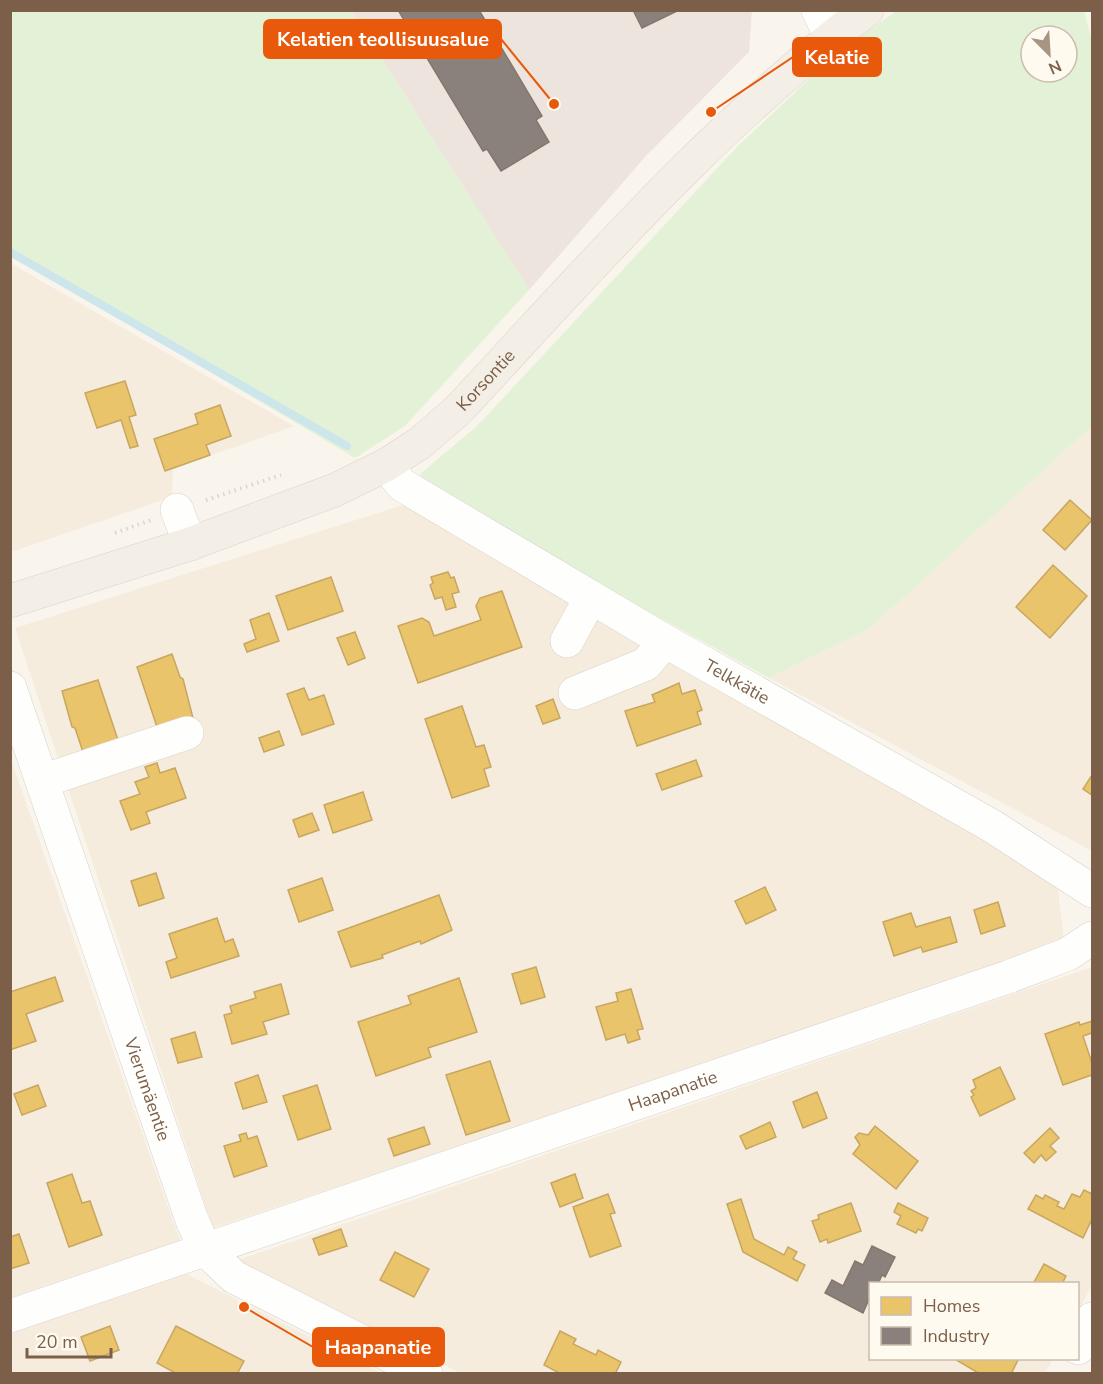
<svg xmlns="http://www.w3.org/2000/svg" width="1103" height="1384" font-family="'Nunito Sans',sans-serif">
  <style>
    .residential { fill: #f6ecdd }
    .industrial { fill: #ede5dd }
    .green { fill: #e3f2d6; fill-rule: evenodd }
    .homes { fill: #e9c46a; stroke: #c8a660; stroke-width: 1.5 }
    .industry { fill: #8a817c; stroke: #86776c; stroke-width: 1.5 }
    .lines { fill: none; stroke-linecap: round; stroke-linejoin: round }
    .stream { stroke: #cce6ec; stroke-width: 8 }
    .minor-casing { stroke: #d9d2cb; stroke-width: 34 }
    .major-casing { stroke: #dbd2ca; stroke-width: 34 }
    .path { stroke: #dcd5cd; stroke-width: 4; stroke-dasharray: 1.5 4.5; stroke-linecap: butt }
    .minor { stroke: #fefefc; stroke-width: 33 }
    .major { stroke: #f3efe6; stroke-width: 33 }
    .labels { text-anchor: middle; stroke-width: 6; stroke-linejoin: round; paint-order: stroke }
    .street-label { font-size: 18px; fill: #7c5f48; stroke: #fffaf0 }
    .leader { fill: none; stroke: #e8590c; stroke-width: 2 }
    .callout-dot { fill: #e8590c; stroke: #fffaf0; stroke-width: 2 }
    .callout { fill: #e8590c; stroke: #e8590c; stroke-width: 2 }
    .callout-label { font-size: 20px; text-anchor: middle; font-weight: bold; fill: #fff }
  </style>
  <rect width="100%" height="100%" fill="#f9f5ed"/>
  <!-- residential -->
  <g class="residential">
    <path d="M10,263L294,426L173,469L172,497L11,552Z"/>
    <path d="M1092,426V851L769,678L869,629Z"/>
    <path d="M406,504L1057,882L1064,940L1014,960L213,1228L15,628Z"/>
    <path d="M10,757L180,1241L11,1297H10Z"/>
    <path d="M1092,967V1284L1078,1313V1284H870V1358L1053,1359L1045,1373H460L238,1260Z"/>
    <path d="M187,1274L381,1373H11L10,1334Z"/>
  </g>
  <!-- industrial -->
  <path class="industrial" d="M752,10L749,52L646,156L529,290L351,11Z"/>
  <!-- green -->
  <g class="green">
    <path d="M11,10L351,11L529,290L405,426L355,458L11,254Z"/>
    <path d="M897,11H1084L1092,40V426L869,629L769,678L429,490L420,474L477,426L737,147L845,45ZM1031,36H1067V72H1031Z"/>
  </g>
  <!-- homes -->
  <g class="homes">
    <path d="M125,381L136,415L129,417L138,446L130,448L121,420L97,428L85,393Z"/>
    <path d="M220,405L231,436L206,445L210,455L165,471L154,439L198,424L195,414Z"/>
    <path d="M1070,500L1092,520L1065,550L1043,530Z"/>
    <path d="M1053,565L1087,596L1050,638L1016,607Z"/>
    <path d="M448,572L451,578L454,577L459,592L452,594L456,607L446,610L442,597L435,599L430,585L433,583L431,577Z"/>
    <path d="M331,577L343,611L288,630L276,596Z"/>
    <path d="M502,591L522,647L418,683L398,626L422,618L429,622L434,636L481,620L476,606L480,598Z"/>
    <path d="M269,613L279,641L247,652L244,644L256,639L250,620Z"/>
    <path d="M355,632L365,658L348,665L337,638Z"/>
    <path d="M172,654L180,677L183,679L193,718L158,730L137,667Z"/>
    <path d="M98,680L119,743L84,755L75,728L72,727L62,691Z"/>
    <path d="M679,683L682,694L695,690L702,710L697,712L701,724L637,746L625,711L655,702L652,695Z"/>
    <path d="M304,688L309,700L324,695L334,724L302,735L287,694Z"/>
    <path d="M553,699L560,718L543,724L536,706Z"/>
    <path d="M462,706L476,747L484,745L491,767L484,769L489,786L452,798L425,719Z"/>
    <path d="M279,731L284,745L264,752L259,738Z"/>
    <path d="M696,760L702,776L662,790L656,774Z"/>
    <path d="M157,763L160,773L175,768L186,798L146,812L150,823L131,830L120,801L140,794L135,782L149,777L145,767Z"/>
    <path d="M1092,775V795L1083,789Z"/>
    <path d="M363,792L372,820L333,833L324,805Z"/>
    <path d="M312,813L319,830L299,837L293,820Z"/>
    <path d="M156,873L164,898L139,906L131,881Z"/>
    <path d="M322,878L333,910L299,922L288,890Z"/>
    <path d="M765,887L776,910L746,924L735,901Z"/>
    <path d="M439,895L452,930L421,944L420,941L382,955L383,958L351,967L338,932Z"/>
    <path d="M998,902L1005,926L981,934L974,910Z"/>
    <path d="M911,913L916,927L950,917L957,942L923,952L921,947L894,956L883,922Z"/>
    <path d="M217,918L225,942L233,939L239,956L171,978L166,962L177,958L169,934Z"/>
    <path d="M536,967L545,997L521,1004L512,974Z"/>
    <path d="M55,977L63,1001L26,1014L36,1041L10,1050V992Z"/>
    <path d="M459,978L477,1032L428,1048L431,1057L376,1076L358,1022L411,1004L408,996Z"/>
    <path d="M281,984L289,1014L263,1022L267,1034L232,1044L224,1015L232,1013L230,1006L256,998L254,992Z"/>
    <path d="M631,989L643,1029L637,1030L640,1039L628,1043L625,1034L606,1040L596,1007L618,1001L616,993Z"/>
    <path d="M1092,1021V1033L1083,1036L1092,1063V1075L1063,1085L1045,1034L1079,1022L1080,1025Z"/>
    <path d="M195,1032L202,1057L178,1063L171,1039Z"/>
    <path d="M490,1061L510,1121L466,1135L446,1075Z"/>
    <path d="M1000,1067L1015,1099L980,1116L971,1097L974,1095L971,1091L976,1088L973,1080Z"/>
    <path d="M258,1075L267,1102L243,1109L235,1083Z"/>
    <path d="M38,1085L46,1106L22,1115L14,1094Z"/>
    <path d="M317,1085L331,1129L298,1140L283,1096Z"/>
    <path d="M817,1092L827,1118L803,1128L793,1102Z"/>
    <path d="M770,1122L776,1137L746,1149L740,1136Z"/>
    <path d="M875,1126L918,1161L896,1189L853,1154L860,1145L855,1137L859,1133L868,1135Z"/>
    <path d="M424,1127L430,1144L394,1156L388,1139Z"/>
    <path d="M1050,1128L1059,1138L1050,1146L1056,1152L1046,1161L1041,1155L1034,1163L1024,1153Z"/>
    <path d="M246,1133L248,1139L257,1136L267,1166L234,1177L224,1146L241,1141L239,1135Z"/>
    <path d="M72,1174L82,1203L90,1201L102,1235L69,1247L47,1183Z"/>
    <path d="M575,1174L583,1198L560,1207L551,1183Z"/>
    <path d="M1084,1190L1092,1194V1219L1083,1238L1028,1209L1036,1195L1043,1199L1045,1195L1059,1202L1057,1206L1064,1209L1072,1194L1080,1197Z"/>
    <path d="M608,1194L615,1213L610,1214L621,1246L590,1257L573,1207Z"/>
    <path d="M741,1199L754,1239L784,1255L788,1247L797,1252L793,1259L805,1265L797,1281L743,1252L727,1204Z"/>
    <path d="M851,1203L861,1231L828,1243L827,1239L820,1242L812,1221L819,1219L818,1215Z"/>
    <path d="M898,1203L928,1218L922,1231L918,1229L916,1233L897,1224L901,1216L894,1212Z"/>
    <path d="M341,1229L347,1246L319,1255L313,1239Z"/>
    <path d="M19,1234L29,1263L10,1269V1237Z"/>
    <path d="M395,1252L429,1269L414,1297L380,1280Z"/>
    <path d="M1044,1264L1066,1276L1062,1284H1033Z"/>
    <path d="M110,1326L119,1350L90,1361L81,1337Z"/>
    <path d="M176,1326L244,1361L237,1374H177L157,1363Z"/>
    <path d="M560,1331L576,1339L573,1344L596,1355L598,1350L621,1362L615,1374H561L544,1365Z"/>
    <path d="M953,1358H1019L1011,1374H980Z"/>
  </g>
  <!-- industry -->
  <g class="industry">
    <path d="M398,10H479L542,116L536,120L549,142L501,171L487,149L483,151Z"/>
    <path d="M633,10H679L642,28Z"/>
    <path d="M872,1246L895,1257L885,1277L882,1275L878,1284H870V1297L863,1313L825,1293L832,1280L843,1286L855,1261L863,1265Z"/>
  </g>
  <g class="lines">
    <!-- stream -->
    <path class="stream" d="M10,252L347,446"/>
    <defs>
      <g id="minor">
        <path d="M818,10L831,37"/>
        <path id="s1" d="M386,465L402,485L665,641L992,826L1092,891"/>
        <path d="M177,510L190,544"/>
        <path d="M567,641L591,597"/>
        <path id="s2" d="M10,688L192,1220L205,1249L234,1277L426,1374"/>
        <path d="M575,693L646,664L665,641"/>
        <path d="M42,781L187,733"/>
        <path id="s3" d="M10,1316L1008,977L1068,954L1092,938"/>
        <path d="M1078,1348L1092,1319"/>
      </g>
      <g id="major">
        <path id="s4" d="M10,601L190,544L335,490L386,465L420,443L457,411C587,272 713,125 867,10"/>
      </g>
    </defs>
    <!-- minor casing -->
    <use href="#minor" class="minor-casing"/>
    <!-- major casing -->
    <use href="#major" class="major-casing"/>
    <!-- path -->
    <g class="path">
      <path d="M206,500L281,475"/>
      <path d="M115,533L151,520"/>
    </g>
    <!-- minor -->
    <use href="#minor" class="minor"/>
    <!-- major -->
    <use href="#major" class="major"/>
  </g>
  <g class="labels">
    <!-- street labels -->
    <g class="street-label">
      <text dy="6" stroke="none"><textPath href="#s4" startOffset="532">Korsontie</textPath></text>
      <text dy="6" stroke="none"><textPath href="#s1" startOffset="414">Telkkätie</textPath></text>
      <text dy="6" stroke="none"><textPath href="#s2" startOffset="424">Vierumäentie</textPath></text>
      <text dy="6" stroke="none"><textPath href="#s3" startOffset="700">Haapanatie</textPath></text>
    </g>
  </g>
  <!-- callouts -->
  <path class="leader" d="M554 104L501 39M711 112L793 57M244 1307L313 1347"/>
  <g class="callout-dot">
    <circle cx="554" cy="104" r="6"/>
    <circle cx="711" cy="112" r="6"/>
    <circle cx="244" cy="1307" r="6"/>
  </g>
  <g class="callout">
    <rect x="264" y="20" width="237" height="38" rx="6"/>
    <rect x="793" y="38" width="88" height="38" rx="6"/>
    <rect x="313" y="1328" width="131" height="38" rx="6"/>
  </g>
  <g class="callout-label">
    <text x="383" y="46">Kelatien teollisuusalue</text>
    <text x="837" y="64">Kelatie</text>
    <text x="378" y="1354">Haapanatie</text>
  </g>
  <!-- border -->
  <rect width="1103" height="1384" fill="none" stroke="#7c5f48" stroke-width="24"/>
  <!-- legend -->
  <rect x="869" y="1282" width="210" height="78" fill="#fffaf0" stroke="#cbbcad" stroke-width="1.5"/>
  <rect x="881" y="1297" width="30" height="18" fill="#e9c46a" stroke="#cbbcad" stroke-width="1.5"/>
  <text x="923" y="1312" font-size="18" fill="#7c5f48">Homes</text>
  <rect x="881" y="1327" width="30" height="18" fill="#8a817c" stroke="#cbbcad" stroke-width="1.5"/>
  <text x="923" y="1342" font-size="18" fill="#7c5f48">Industry</text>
  <!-- north arrow -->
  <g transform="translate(1049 54) rotate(156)"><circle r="28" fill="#fffaf0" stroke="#cbbcad" stroke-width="1.5"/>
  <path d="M0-4.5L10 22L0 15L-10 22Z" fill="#a89482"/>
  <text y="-9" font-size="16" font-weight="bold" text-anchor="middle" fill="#7c5f48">N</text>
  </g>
  <!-- scale -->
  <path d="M27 1348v9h84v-9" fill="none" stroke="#7c5f48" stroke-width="3"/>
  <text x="36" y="1348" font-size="18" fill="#7c5f48" stroke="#fffaf0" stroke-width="4.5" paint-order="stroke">20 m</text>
</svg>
